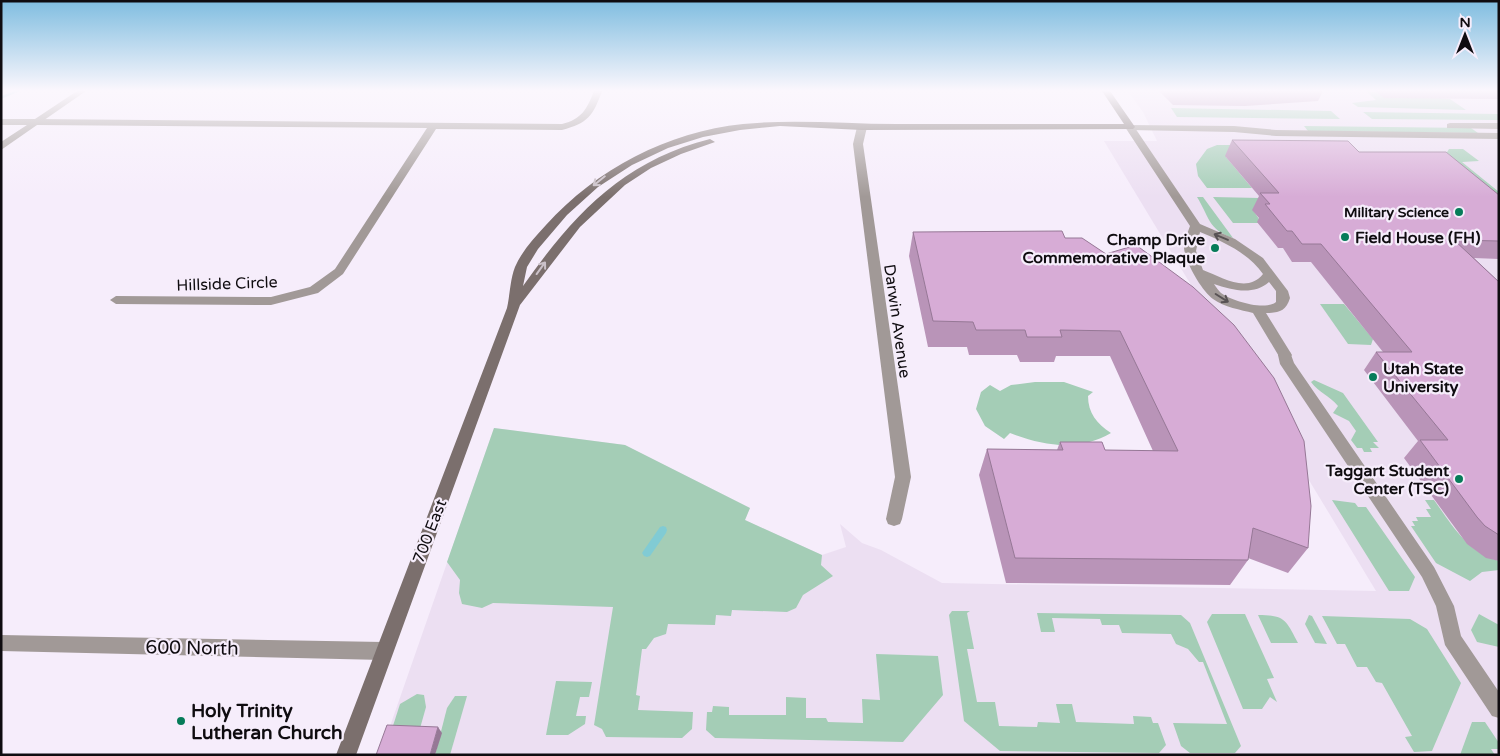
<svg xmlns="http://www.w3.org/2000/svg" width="1500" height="756" font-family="'Varela Round',sans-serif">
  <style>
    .built { fill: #ecdff2 }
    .green { fill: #a4cdb6 }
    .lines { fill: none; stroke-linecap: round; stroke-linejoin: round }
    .stream { fill: #81cbd4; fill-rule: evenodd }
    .pedestrian { fill: #a19997; fill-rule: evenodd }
    .minor { fill: #a19997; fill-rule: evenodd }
    .tertiary { fill: #a19997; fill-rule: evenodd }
    .secondary { fill: #7b6f6d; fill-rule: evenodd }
    .wall { fill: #b994b8 }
    .shaded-wall { fill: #967896 }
    .building { fill: #d7acd6; stroke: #967896 }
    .oneway { stroke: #cbc1c9 }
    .oneway2 { stroke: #585254 }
    .poi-dot { fill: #067c59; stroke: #f6edfb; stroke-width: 2 }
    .labels { text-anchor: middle; stroke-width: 4.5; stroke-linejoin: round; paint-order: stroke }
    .far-poi-label { font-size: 14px; font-weight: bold; fill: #0f0c10; stroke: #f6edfb; text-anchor: end }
    .poi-label { font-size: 16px; font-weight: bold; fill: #0f0c10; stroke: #f6edfb; text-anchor: start }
    .street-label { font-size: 16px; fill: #0f0c10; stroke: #f6edfb }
    .near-street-label { font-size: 19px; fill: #0f0c10; stroke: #f6edfb }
    .near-poi-label { font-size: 19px; font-weight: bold; fill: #0f0c10; stroke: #f6edfb; text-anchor: start }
  </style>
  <rect width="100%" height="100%" fill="#f6edfb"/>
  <!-- built -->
  <path class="built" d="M1128,91H1499V755H380L494,428L625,445L750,508L745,520L822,555L846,547L840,524L862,543L881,550L942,583L1376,591L1104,141H1157L1143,112Z"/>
  <!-- green -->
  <g class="green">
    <path d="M1366,91L1450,99L1466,110L1358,107L1352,103L1376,100Z"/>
    <path d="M1171,108L1331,111L1340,119L1177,117Z"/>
    <path d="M1363,112L1498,114L1499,120L1372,119Z"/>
    <path d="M1304,126L1471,128L1478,133L1308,131Z"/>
    <path d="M1217,145H1260L1275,157H1226L1252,188H1207L1198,176L1196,164L1207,149Z"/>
    <path d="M1449,149H1463L1479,161L1462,162L1499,192V209L1444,157Z"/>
    <path d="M1197,197H1203L1233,238C1208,230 1209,216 1197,197Z"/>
    <path d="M1213,197L1260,198L1271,210H1253L1261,222L1258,223H1233Z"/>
    <path d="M1320,304H1344L1373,339L1371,345L1348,344Z"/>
    <path d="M1314,380L1343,393L1378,442H1373L1379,448H1370L1372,452H1364L1362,448H1357L1351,440L1356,431L1349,421L1333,413L1338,406C1329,395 1319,393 1311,382Z"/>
    <path d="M1035,382H1064L1093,392L1088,396C1088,413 1097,424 1111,433C1079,452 1043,446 1010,433L1004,439L985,426L976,409L981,392L990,385L1000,391L1011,385Z"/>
    <path d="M494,428L625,445L750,508L745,520L822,555L821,565L833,576L803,595L796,608L787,612L732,610L731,616L716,615L715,625L668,624L666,634L654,638L646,649H642L636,695L640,696L638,710L693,712L692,729L682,738L606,737L602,729L594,725L613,607L493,603L482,608L462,604L459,593L460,580L447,562Z"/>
    <path d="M1332,500L1355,503L1358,507H1366L1415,577L1409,591H1389Z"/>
    <path d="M1425,500H1434C1452,525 1467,552 1499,561V570L1482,572L1470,581L1436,563L1411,526H1415L1412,521H1418L1416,517H1431L1426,509H1431Z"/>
    <path d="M952,611H970L967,613L974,649H967L977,702H995L999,726L1037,727L1038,722L1060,723L1056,704H1072L1076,722L1134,724L1133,716L1151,717L1153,723H1158L1166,745L1159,753L1000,751L964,721L949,615Z"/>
    <path d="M1037,613L1181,615L1190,623L1241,746L1235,753H1190L1181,746L1173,723L1227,724L1203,662H1199L1188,649L1176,644L1171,634L1122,633L1119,625H1102L1100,619L1052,618L1055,632H1041Z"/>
    <path d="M1212,614H1245L1274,678L1267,679L1277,702L1270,697L1262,709H1243L1207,622Z"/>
    <path d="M1479,614L1499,625V647L1477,642L1471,630Z"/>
    <path d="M1258,615C1285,615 1286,620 1298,643H1271Z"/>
    <path d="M1309,615L1312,616L1327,644L1315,643L1305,624Z"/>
    <path d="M1322,616L1410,619L1427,629L1461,683L1432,751L1414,752L1405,737L1412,736L1382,683L1376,682L1367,667H1357L1345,644H1337Z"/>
    <path d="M876,654L938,656L943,695L903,742L715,738L706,730L707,712H712L713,706L729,707V715H786V697L806,698V718H826L828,722L863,723L862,699L880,700Z"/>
    <path d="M556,681L592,682L589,697H580L576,716H586L585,724L568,735H546Z"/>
    <path d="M417,694L424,695L426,707L419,732H391L400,704Z"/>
    <path d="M455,696H467L450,755H435L447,708Z"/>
    <path d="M1472,722H1485L1499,743V749H1491L1495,755H1460Z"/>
  </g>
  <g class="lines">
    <!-- stream -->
    <g class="stream">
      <path d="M15,91H20L1,99V96Z"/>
      <path d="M663,526L666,527L667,530L666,533L650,556L647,557L644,556L642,553L644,550L660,527Z"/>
    </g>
    <!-- pedestrian -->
    <path class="pedestrian" d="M1285,351L1290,352L1294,363L1434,567L1454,606L1461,636L1499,692V718L1492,716L1445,645L1436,606L1422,577L1280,364L1278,355Z"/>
    <!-- minor -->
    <g class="minor">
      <path d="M594,91H602C593,116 588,123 562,130L436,129L343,274L318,293L271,305L116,304L110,300L116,296L271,297L310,287L335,269L427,128L37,125L32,122L37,119L562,124C582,119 587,109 594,91Z"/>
      <path d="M862,124L867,127L863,144L911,477L902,519L900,524L894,526L888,524L886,519L895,477L853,144L857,127Z"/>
      <path d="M1127,125H1133L1200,224L1235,239L1263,258L1288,291L1290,298C1286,311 1279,313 1266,313L1292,355L1290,358H1280L1253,313C1241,310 1224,307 1213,299C1201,290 1183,259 1184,245C1185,238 1188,232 1190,226L1125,127ZM1200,232C1224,242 1248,253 1263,274C1247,294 1222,277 1203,270L1196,251ZM1269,282L1276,291V302C1265,311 1232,301 1221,293C1219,291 1216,287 1214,284C1232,290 1253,296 1269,282Z"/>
      <path d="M1,635L383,642L390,645L392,651L390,657L383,660L1,651Z"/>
    </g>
    <!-- tertiary -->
    <g class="tertiary">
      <path d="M77,91H86L1,150V142L27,125H1V119H35Z"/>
      <path d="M1450,123H1499V129L1447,128V124Z"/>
      <path d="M1127,125L1234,126L1276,130L1499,133V139L1276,136L1234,132L1130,130L1125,127Z"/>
    </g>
    <!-- secondary -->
    <path class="secondary" d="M1102,91H1110L1135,127L1133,129L862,130L780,126L740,130L703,137L668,148L632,165L598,187L567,215L538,249L527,267L523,286C573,215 623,161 710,139L715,142L681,154L651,168L625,185L580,227L520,305L356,755H336L507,308C510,295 510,280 515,267C522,251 534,238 546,225C597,169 667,132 743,124C795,119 845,124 897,124C973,124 1048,124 1124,124Z"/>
  </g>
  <!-- wall -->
  <g class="wall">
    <path d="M1159,91H1323L1318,101L1245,106L1173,105Z"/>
    <path d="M1375,91H1499V99L1384,98Z"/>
    <path d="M1232,140L1359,152L1499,195V259L1474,258L1499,282V561L1486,558L1467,544L1404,458L1418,441L1364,370L1376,352H1383L1311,262H1292L1283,248H1278L1257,222L1259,218L1252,210L1259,196L1225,156Z"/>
    <path d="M913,232L1065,238L1308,548L1288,573L1248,558V560L1230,585L1006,583L979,475L987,449L1057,450L1060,442L1105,450L1153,451L1110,356H1056L1054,362H1020L1017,355H969L967,347H928L909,256Z"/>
  </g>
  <!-- shaded-wall -->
  <path class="shaded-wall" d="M438,727L442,733L435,755H430Z"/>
  <!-- building -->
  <g class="building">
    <path d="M1232,140L1348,141L1359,152H1446L1499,195V241L1454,240L1499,282V535L1485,526L1477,517L1420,440H1448L1376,352H1412L1321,244H1302L1292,231H1287L1265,204H1270L1260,193H1279Z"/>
    <path d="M1062,231L1065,238H1082L1106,254L1136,245L1193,287L1234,325L1274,378L1304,441L1311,506L1308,548L1253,528L1248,560L1015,558L987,449L1063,450L1060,442H1102L1105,450L1178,451L1120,331L1060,330L1062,337H1027L1025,330H976L973,322L933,321L913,232Z"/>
    <path d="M387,725L438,727L430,755H376Z"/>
  </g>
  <!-- one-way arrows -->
  <defs><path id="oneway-shaft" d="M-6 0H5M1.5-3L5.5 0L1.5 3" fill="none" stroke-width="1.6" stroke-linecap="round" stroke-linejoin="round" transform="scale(1.25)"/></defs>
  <g class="oneway">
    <use href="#oneway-shaft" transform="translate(599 181) rotate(141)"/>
    <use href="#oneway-shaft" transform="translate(541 268) rotate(-54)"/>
  </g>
  <g class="oneway2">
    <use href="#oneway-shaft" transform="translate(1221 237) rotate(-157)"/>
    <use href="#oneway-shaft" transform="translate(1222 298) rotate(32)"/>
  </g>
  <!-- sky -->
  <linearGradient id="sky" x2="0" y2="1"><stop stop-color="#7fbde0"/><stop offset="0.46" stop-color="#fbf7fd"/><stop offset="1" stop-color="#fbf7fd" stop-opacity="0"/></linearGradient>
  <rect width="1500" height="197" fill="url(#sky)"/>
  <!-- markers -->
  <g class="poi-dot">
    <circle cx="1459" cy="212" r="5"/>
    <circle cx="1345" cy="237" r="5"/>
    <circle cx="1215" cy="248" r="5"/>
    <circle cx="1373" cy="377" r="5"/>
    <circle cx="1459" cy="479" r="5"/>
    <circle cx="181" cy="721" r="5"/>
  </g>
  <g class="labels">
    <!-- far-poi labels -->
    <g class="far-poi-label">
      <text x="1449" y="217">Military Science</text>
    </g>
    <!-- poi labels -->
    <g class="poi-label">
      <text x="1355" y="243">Field House (FH)</text>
      <text x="1205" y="245" text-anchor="end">Champ Drive<tspan x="1205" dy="18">Commemorative Plaque</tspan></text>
      <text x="1383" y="374">Utah State<tspan x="1383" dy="18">University</tspan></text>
      <text x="1449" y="476" text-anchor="end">Taggart Student<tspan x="1449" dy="18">Center (TSC)</tspan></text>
    </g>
    <!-- street labels -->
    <g class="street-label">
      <text transform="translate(227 283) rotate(-2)" y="6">Hillside Circle</text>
      <text transform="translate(898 321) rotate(82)" y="6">Darwin Avenue</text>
      <text transform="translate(429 531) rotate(-69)" y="6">700 East</text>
    </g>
    <!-- near-street labels -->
    <g class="near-street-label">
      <text transform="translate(192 647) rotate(1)" y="7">600 North</text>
    </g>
    <!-- near-poi labels -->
    <g class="near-poi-label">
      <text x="191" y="717">Holy Trinity<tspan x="191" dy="22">Lutheran Church</tspan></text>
    </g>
  </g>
  <!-- border -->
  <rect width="1500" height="756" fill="none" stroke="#0f0c10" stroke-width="5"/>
  <!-- north arrow -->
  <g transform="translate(1465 35)" stroke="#f6edfb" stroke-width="4" paint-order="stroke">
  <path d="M0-4L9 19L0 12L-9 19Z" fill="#0f0c10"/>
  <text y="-8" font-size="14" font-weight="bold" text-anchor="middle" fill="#0f0c10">N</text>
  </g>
</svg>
